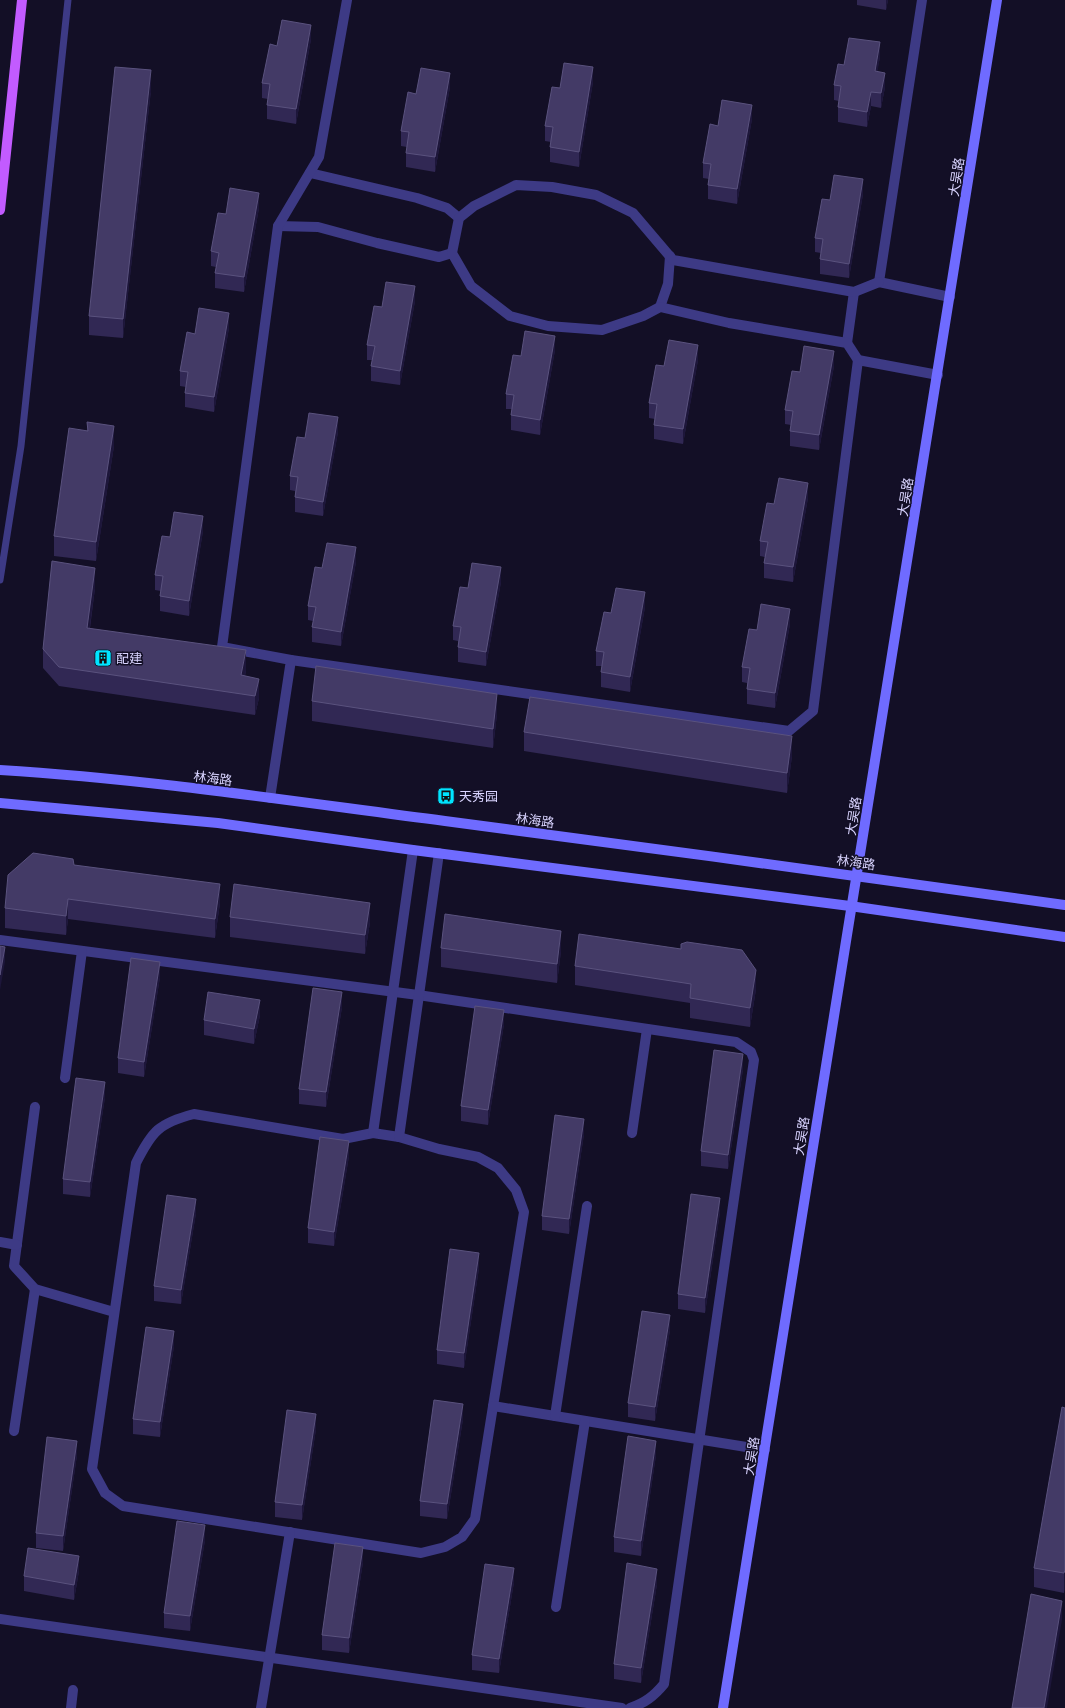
<svg xmlns="http://www.w3.org/2000/svg" width="1065" height="1708" font-family="'Sofia Sans Condensed','Noto Sans SC',sans-serif">
  <style>
    .lines { fill: none; stroke-linecap: round; stroke-linejoin: round }
    .lane { stroke: #3d3a85; stroke-width: 7 }
    .street { stroke: #3d3a85; stroke-width: 10 }
    .secondary { stroke: #6f6bff; stroke-width: 10 }
    .primary { stroke: #c25bff; stroke-width: 10 }
    .wall { fill: #312854 }
    .shaded-wall { fill: #1d163a }
    .building { fill: #433a66; stroke: #5a527e }
    .labels { text-anchor: middle; stroke-width: 3; stroke-linejoin: round; paint-order: stroke }
    .street-label { font-size: 13px; fill: #d9d4ff; stroke: #130f26 }
    .poi-label { font-size: 13px; fill: #d9d4ff; stroke: #130f26; text-anchor: start }
  </style>
  <rect width="100%" height="100%" fill="#130f26"/>
  <g class="lines">
    <!-- lane -->
    <path class="lane" d="M0,580L21,446L68,0"/>
    <!-- street -->
    <g class="street">
      <path d="M922,0L879,282L950,297"/>
      <path d="M310,173L417,198L447,208L459,218"/>
      <path d="M278,226L318,227L377,243L439,257L452,253"/>
      <path d="M660,307L668,284L670,256"/>
      <path d="M847,343L854,292"/>
      <path d="M858,360L847,343L729,323L660,307L643,316L602,330L548,326L510,316L471,286L452,253L459,218L474,206L516,185L552,187L596,195L633,213L673,260L854,292L879,282"/>
      <path d="M291,660L789,731L813,711L858,360L938,375"/>
      <path d="M270,798L291,660L222,647L278,226L319,157L347,0"/>
      <path d="M0,940L418,995L736,1042L751,1052L754,1060L664,1684C654,1696 645,1703 630,1708"/>
      <path d="M65,1078L82,951"/>
      <path d="M35,1107L14,1266L35,1289L114,1312"/>
      <path d="M194,1114L343,1139L373,1133L399,1137L439,1149L478,1157L498,1168L516,1190L524,1212L475,1519L462,1537L445,1547L421,1553L123,1506L105,1493L92,1469L136,1163C152,1131 159,1123 194,1114Z"/>
      <path d="M373,1133L413,850"/>
      <path d="M632,1133L647,1029"/>
      <path d="M399,1137L439,853"/>
      <path d="M0,1242L17,1245"/>
      <path d="M493,1406L765,1450"/>
      <path d="M555,1416L587,1206"/>
      <path d="M14,1431L35,1289"/>
      <path d="M556,1607L585,1421"/>
      <path d="M0,1619L622,1708"/>
      <path d="M71,1708L73,1690"/>
      <path d="M261,1708L290,1532"/>
    </g>
    <!-- secondary -->
    <g class="secondary">
      <path d="M0,770C149,779 297,802 445,821C652,848 858,876 1065,905"/>
      <path d="M0,803L218,823L413,850L850,906L1065,937"/>
      <path d="M723,1708L997,0"/>
    </g>
    <!-- primary -->
    <path class="primary" d="M0,210L22,0"/>
  </g>
  <!-- wall -->
  <g class="wall">
    <path d="M857,0H888L886,10L857,5Z"/>
    <path d="M311,39L296,124L267,119V105L268,99L262,98V83L277,46Z"/>
    <path d="M880,57L877,71L885,87L881,108L871,106L867,127L838,122V107L839,101L834,100V85L844,65Z"/>
    <path d="M593,82L579,167L550,162V147L551,142L545,141V126L560,88Z"/>
    <path d="M450,87L435,172L406,167V153L407,147L401,146V131L416,94Z"/>
    <path d="M151,90L123,338L89,335V316Z"/>
    <path d="M752,119L737,204L708,199V185L709,179L703,178V163L718,126Z"/>
    <path d="M863,194L849,278L820,274V259L821,253L815,252V238L830,200Z"/>
    <path d="M259,208L244,292L215,288V273L216,267L211,266V251L226,214Z"/>
    <path d="M415,301L400,385L371,381V366L372,360H367V345L382,307Z"/>
    <path d="M229,328L214,412L185,407V393L186,387L180,386V371L195,334Z"/>
    <path d="M555,350L540,435L511,430V415L512,409H506V394L521,356Z"/>
    <path d="M698,360L683,444L654,439V425L655,419L649,418V403L664,366Z"/>
    <path d="M834,366L819,450L790,446V431L791,425L785,424V410L800,372Z"/>
    <path d="M87,422L114,446L96,561L54,556V536L87,431Z"/>
    <path d="M338,432L323,516L295,512V491L290,490V476L305,438Z"/>
    <path d="M808,498L793,582L764,578V563L765,557L760,556V541L774,504Z"/>
    <path d="M203,531L189,616L160,611V596L161,591L155,590V575L170,537Z"/>
    <path d="M356,562L341,646L312,642V627L313,621L308,620V606L322,568Z"/>
    <path d="M501,582L486,666L458,662V641L453,640V626L468,588Z"/>
    <path d="M95,588L90,628L246,670L245,676L259,698L255,715L59,686L43,668V649Z"/>
    <path d="M645,607L630,692L601,687V672L602,666H596V651L611,613Z"/>
    <path d="M790,624L775,708L747,704V683L742,682V667L757,630Z"/>
    <path d="M312,701L497,714L493,748L312,721Z"/>
    <path d="M524,732L792,756L787,793L524,751Z"/>
    <path d="M74,865L220,903L215,938L68,919L66,935L5,928V908Z"/>
    <path d="M230,917L370,922L365,954L230,937Z"/>
    <path d="M441,948L561,951L557,983L441,967Z"/>
    <path d="M575,966L756,989L750,1027L690,1018V1003L575,985Z"/>
    <path d="M160,977L144,1077L118,1073V1058Z"/>
    <path d="M342,1007L326,1107L299,1104V1089Z"/>
    <path d="M260,1015L254,1044L204,1035V1020Z"/>
    <path d="M504,1024L488,1125L461,1121V1106Z"/>
    <path d="M743,1069L728,1169L701,1166V1151Z"/>
    <path d="M105,1097L90,1197L63,1194V1179Z"/>
    <path d="M584,1134L569,1234L542,1230V1216Z"/>
    <path d="M349,1156L334,1246L308,1243V1228Z"/>
    <path d="M720,1212L705,1313L678,1309V1294Z"/>
    <path d="M196,1213L181,1304L154,1301V1286Z"/>
    <path d="M479,1268L464,1368L437,1364V1350Z"/>
    <path d="M670,1330L655,1421L628,1417V1403Z"/>
    <path d="M174,1346L160,1437L133,1434V1419Z"/>
    <path d="M1065,1408L1064,1593L1034,1587V1568Z"/>
    <path d="M463,1419L447,1519L420,1516V1501Z"/>
    <path d="M316,1429L302,1520L275,1517V1502Z"/>
    <path d="M77,1455L63,1551L36,1548V1533Z"/>
    <path d="M656,1455L641,1556L614,1552V1537Z"/>
    <path d="M205,1540L190,1631L164,1628V1613Z"/>
    <path d="M363,1562L349,1653L322,1650V1635Z"/>
    <path d="M79,1571L74,1600L24,1591V1576Z"/>
    <path d="M514,1582L499,1673L472,1670V1655Z"/>
    <path d="M657,1584L641,1683L614,1679V1664Z"/>
  </g>
  <!-- shaded-wall -->
  <g class="shaded-wall">
    <path d="M886,0H888L886,10Z"/>
    <path d="M311,25V39L296,124V109Z"/>
    <path d="M880,42V57L875,86V71Z"/>
    <path d="M593,67V82L579,167V152Z"/>
    <path d="M151,70V90L123,338V319Z"/>
    <path d="M450,73V87L435,172V157Z"/>
    <path d="M885,73V87L881,108V93Z"/>
    <path d="M871,92V106L867,127V112Z"/>
    <path d="M752,105V119L737,204V189Z"/>
    <path d="M863,179V194L849,278V264Z"/>
    <path d="M259,193V208L244,292V277Z"/>
    <path d="M415,286V301L400,385V371Z"/>
    <path d="M229,313V328L214,412V397Z"/>
    <path d="M555,336V350L540,435V420Z"/>
    <path d="M698,345V360L683,444V429Z"/>
    <path d="M834,351V366L819,450V435Z"/>
    <path d="M338,417V432L323,516V502Z"/>
    <path d="M114,426V446L96,561V542Z"/>
    <path d="M808,483V498L793,582V567Z"/>
    <path d="M203,516V531L189,616V601Z"/>
    <path d="M356,547V562L341,646V632Z"/>
    <path d="M501,567V582L486,666V652Z"/>
    <path d="M95,568V588L87,647V628Z"/>
    <path d="M645,592V607L630,692V677Z"/>
    <path d="M790,609V624L775,708V693Z"/>
    <path d="M246,650V670L241,695V675Z"/>
    <path d="M259,679V698L255,715V696Z"/>
    <path d="M497,694V714L493,748V729Z"/>
    <path d="M792,736V756L787,793V773Z"/>
    <path d="M220,884V903L215,938V919Z"/>
    <path d="M68,899V919L66,935V916Z"/>
    <path d="M370,903V922L365,954V935Z"/>
    <path d="M561,931V951L557,983V964Z"/>
    <path d="M5,947V962L0,990V975Z"/>
    <path d="M160,962V977L144,1077V1062Z"/>
    <path d="M756,970V989L750,1027V1008Z"/>
    <path d="M342,992V1007L326,1107V1092Z"/>
    <path d="M260,1000V1015L254,1044V1029Z"/>
    <path d="M504,1010V1024L488,1125V1110Z"/>
    <path d="M743,1054V1069L728,1169V1155Z"/>
    <path d="M105,1082V1097L90,1197V1182Z"/>
    <path d="M584,1119V1134L569,1234V1219Z"/>
    <path d="M349,1141V1156L334,1246V1232Z"/>
    <path d="M720,1198V1212L705,1313V1298Z"/>
    <path d="M196,1199V1213L181,1304V1290Z"/>
    <path d="M479,1253V1268L464,1368V1353Z"/>
    <path d="M670,1315V1330L655,1421V1407Z"/>
    <path d="M174,1331V1346L160,1437V1422Z"/>
    <path d="M463,1404V1419L447,1519V1504Z"/>
    <path d="M316,1414V1429L302,1520V1505Z"/>
    <path d="M77,1441V1455L63,1551V1536Z"/>
    <path d="M656,1441V1455L641,1556V1541Z"/>
    <path d="M205,1525V1540L190,1631V1616Z"/>
    <path d="M363,1547V1562L349,1653V1638Z"/>
    <path d="M79,1556V1571L74,1600V1585Z"/>
    <path d="M514,1568V1582L499,1673V1659Z"/>
    <path d="M657,1569V1584L641,1683V1668Z"/>
    <path d="M1065,1570V1590L1064,1593V1573Z"/>
    <path d="M1062,1601V1620L1047,1708H1044Z"/>
  </g>
  <!-- building -->
  <g class="building">
    <path d="M282,20L311,25L296,109L267,105L270,84L262,83L270,44L277,46Z"/>
    <path d="M849,38L880,42L875,71L885,73L881,93L871,92L867,112L838,107L841,86L834,85L838,64L844,65Z"/>
    <path d="M564,63L593,67L579,152L550,147L553,127L545,126L552,87L560,88Z"/>
    <path d="M115,67L151,70L123,319L89,316Z"/>
    <path d="M421,68L450,73L435,157L406,153L409,132L401,131L408,92L416,94Z"/>
    <path d="M722,100L752,105L737,189L708,185L711,164L703,163L710,124L718,126Z"/>
    <path d="M834,175L863,179L849,264L820,259L823,239L815,238L822,199L830,200Z"/>
    <path d="M230,188L259,193L244,277L215,273L219,253L211,251L218,213L226,214Z"/>
    <path d="M386,282L415,286L400,371L371,366L375,346L367,345L374,306L382,307Z"/>
    <path d="M199,308L229,313L214,397L185,393L188,372L180,371L187,332L195,334Z"/>
    <path d="M525,331L555,336L540,420L511,415L514,395L506,394L513,355L521,356Z"/>
    <path d="M669,340L698,345L683,429L654,425L657,404L649,403L656,365L664,366Z"/>
    <path d="M804,346L834,351L819,435L790,431L793,411L785,410L792,371L800,372Z"/>
    <path d="M309,413L338,417L323,502L295,497L298,477L290,476L297,437L305,438Z"/>
    <path d="M87,422L114,426L96,542L54,536L69,428L88,431Z"/>
    <path d="M779,478L808,483L793,567L764,563L768,542L760,541L767,503L774,504Z"/>
    <path d="M174,512L203,516L189,601L160,596L163,576L155,575L162,536L170,537Z"/>
    <path d="M327,543L356,547L341,632L312,627L316,607L308,606L315,567L322,568Z"/>
    <path d="M52,561L95,568L87,628L246,650L241,675L259,679L255,696L59,667L43,649Z"/>
    <path d="M472,563L501,567L486,652L458,647L461,627L453,626L460,587L468,588Z"/>
    <path d="M616,588L645,592L630,677L601,672L604,652L596,651L604,612L611,613Z"/>
    <path d="M761,604L790,609L775,693L747,689L750,668L742,667L749,629L757,630Z"/>
    <path d="M316,666L497,694L493,729L312,701Z"/>
    <path d="M530,697L792,736L787,773L524,732Z"/>
    <path d="M33,853L73,859L74,865L220,884L215,919L68,899L66,916L5,908L8,875Z"/>
    <path d="M234,884L370,903L365,935L230,917Z"/>
    <path d="M445,914L561,931L557,964L441,948Z"/>
    <path d="M579,934L681,949V944L687,942L742,950L756,970L750,1008L690,998L691,984L575,966Z"/>
    <path d="M0,946L5,947L0,975Z"/>
    <path d="M131,958L160,962L144,1062L118,1058Z"/>
    <path d="M313,988L342,992L326,1092L299,1089Z"/>
    <path d="M208,992L260,1000L254,1029L204,1020Z"/>
    <path d="M475,1006L504,1010L488,1110L461,1106Z"/>
    <path d="M714,1050L743,1054L728,1155L701,1151Z"/>
    <path d="M76,1078L105,1082L90,1182L63,1179Z"/>
    <path d="M555,1115L584,1119L569,1219L542,1216Z"/>
    <path d="M320,1137L349,1141L334,1232L308,1228Z"/>
    <path d="M691,1194L720,1198L705,1298L678,1294Z"/>
    <path d="M167,1195L196,1199L181,1290L154,1286Z"/>
    <path d="M450,1249L479,1253L464,1353L437,1350Z"/>
    <path d="M642,1311L670,1315L655,1407L628,1403Z"/>
    <path d="M146,1327L174,1331L160,1422L133,1419Z"/>
    <path d="M434,1400L463,1404L447,1504L420,1501Z"/>
    <path d="M1062,1407L1065,1408V1570L1064,1573L1034,1568Z"/>
    <path d="M287,1410L316,1414L302,1505L275,1502Z"/>
    <path d="M628,1436L656,1441L641,1541L614,1537Z"/>
    <path d="M47,1437L77,1441L63,1536L36,1533Z"/>
    <path d="M177,1521L205,1525L190,1616L164,1613Z"/>
    <path d="M335,1543L363,1547L349,1638L322,1635Z"/>
    <path d="M28,1548L79,1556L74,1585L24,1576Z"/>
    <path d="M627,1563L657,1569L641,1668L614,1664Z"/>
    <path d="M485,1564L514,1568L499,1659L472,1655Z"/>
    <path d="M1031,1594L1062,1601L1044,1708H1012Z"/>
  </g>
  <!-- icons -->
  <defs>
    <symbol id="building-square" viewBox="-11 -11 22 22"><rect x="-9" y="-9" width="18" height="18" rx="4" fill="#00e5ff" stroke="#130f26"/><path d="M-4-6H4V6H1V3H-1V6H-4ZM-2.5-4.3h1.7v1.8h-1.7ZM.8-4.3h1.7v1.8H.8ZM-2.5-1h1.7V.8h-1.7ZM.8-1h1.7V.8H.8Z" fill="#111"/></symbol>
    <symbol id="bus-square" viewBox="-11 -11 22 22"><rect x="-9" y="-9" width="18" height="18" rx="4" fill="#00e5ff" stroke="#130f26"/><path d="M-5-6H5V4H4V6H2V4H-2V6H-4V4H-5ZM-3.5-4V0h7V-4ZM-3.5 1.2v1.5H-2V1.2ZM2 1.2v1.5H3.5V1.2Z" fill="#111"/></symbol>
  </defs>
  <g fill-rule="evenodd">
    <use href="#building-square" x="93" y="648" width="20" height="20"/>
    <use href="#bus-square" x="436" y="786" width="20" height="20"/>
  </g>
  <g class="labels">
    <!-- street labels -->
    <g class="street-label">
      <text transform="translate(956 177) rotate(-81)" y="5">大吴路</text>
      <text transform="translate(905 497) rotate(-81)" y="5">大吴路</text>
      <text transform="translate(213 778) rotate(7)" y="5">林海路</text>
      <text transform="translate(853 816) rotate(-81)" y="5">大吴路</text>
      <text transform="translate(535 820) rotate(8)" y="5">林海路</text>
      <text transform="translate(856 862) rotate(8)" y="5">林海路</text>
      <text transform="translate(801 1136) rotate(-81)" y="5">大吴路</text>
      <text transform="translate(751 1456) rotate(-81)" y="5">大吴路</text>
    </g>
    <!-- poi labels -->
    <g class="poi-label">
      <text x="116" y="663">配建</text>
      <text x="459" y="801">天秀园</text>
    </g>
  </g>
</svg>
